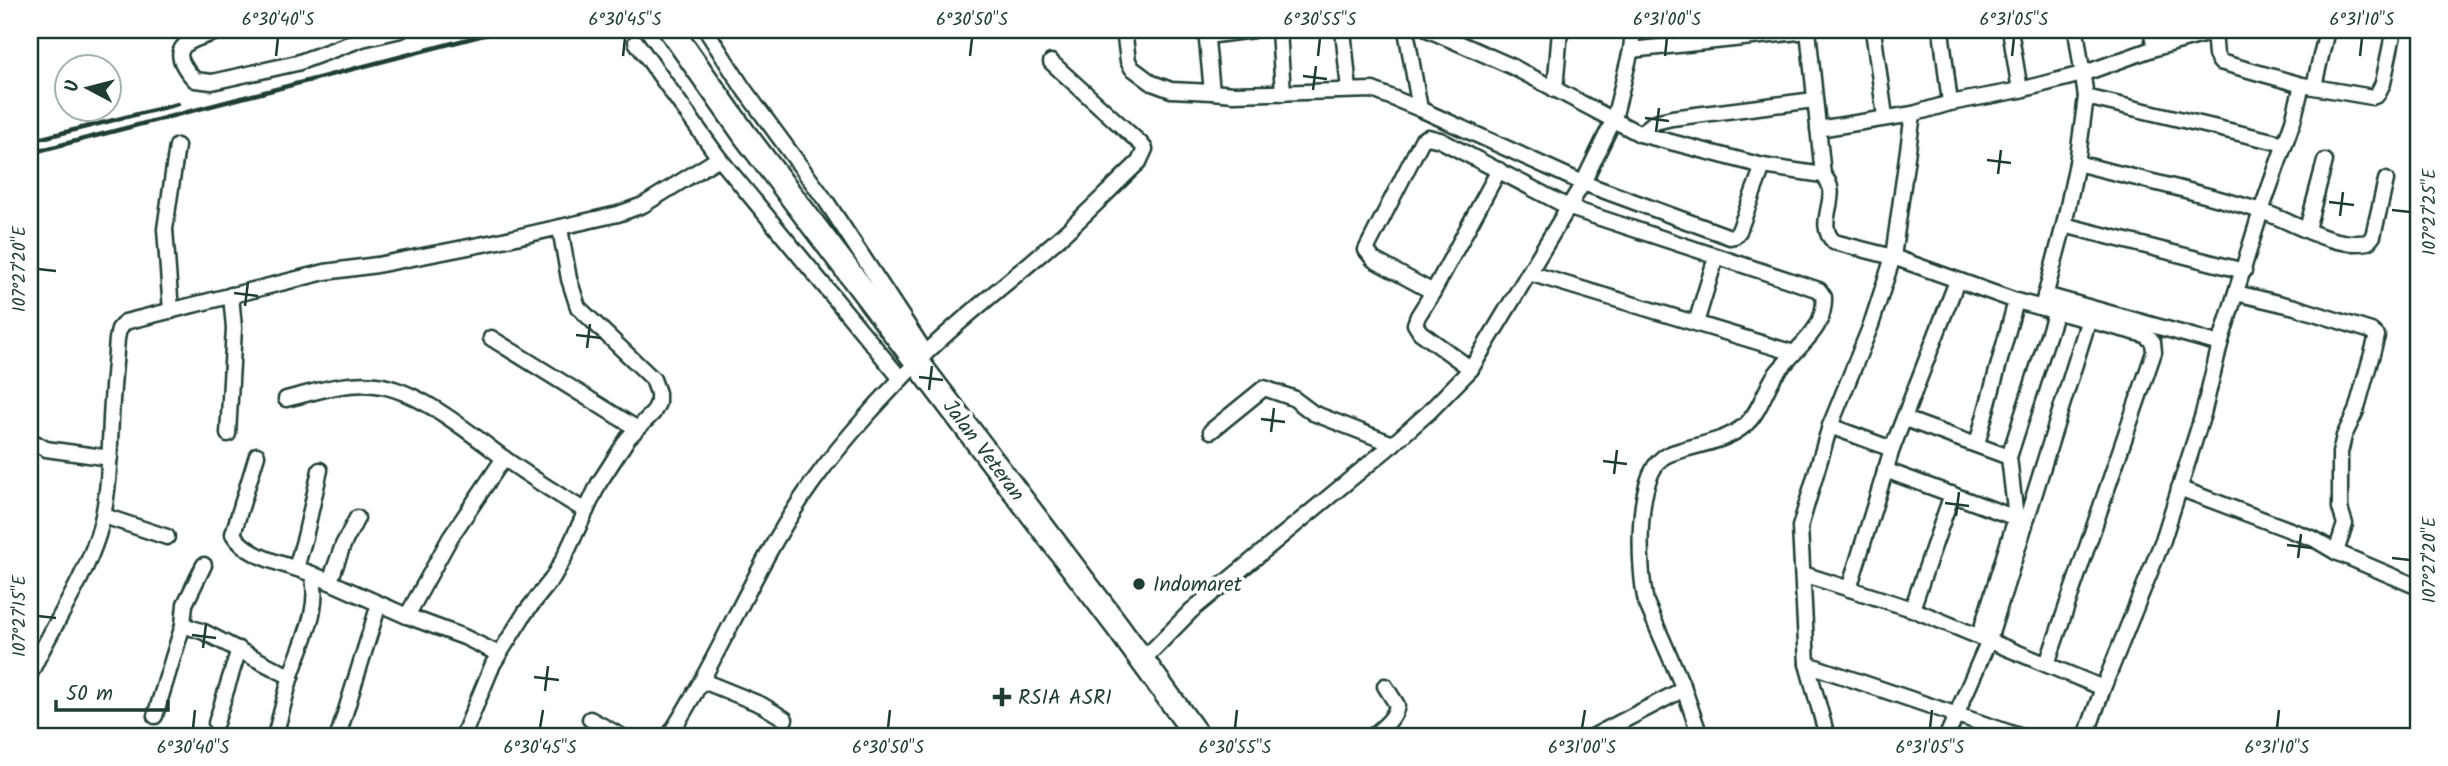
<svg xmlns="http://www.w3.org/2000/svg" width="2448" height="766" font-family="Kalam,sans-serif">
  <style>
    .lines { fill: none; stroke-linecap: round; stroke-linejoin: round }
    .minor-casing { stroke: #1f3d34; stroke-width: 19 }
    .trunk-casing { stroke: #1f3d34; stroke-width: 28 }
    .minor { stroke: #fff; stroke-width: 14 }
    .trunk { stroke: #fff; stroke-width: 23 }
    .rail { stroke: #1f3d34; stroke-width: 4.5 }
    .ticks { fill: none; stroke: #1f3d34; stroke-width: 2.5 }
    .poi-dot { fill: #1f3d34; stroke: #fff; stroke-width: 2.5 }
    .labels { text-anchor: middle; stroke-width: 7; stroke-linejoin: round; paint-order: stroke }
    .street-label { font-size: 21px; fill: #1f3d34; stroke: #fff }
    .poi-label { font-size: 21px; fill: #1f3d34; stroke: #fff; text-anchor: start }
    .neatline { fill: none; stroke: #1f3d34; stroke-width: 2.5 }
    .ticks-label { font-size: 18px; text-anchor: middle; fill: #1f3d34 }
  </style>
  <rect width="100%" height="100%" fill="#fff"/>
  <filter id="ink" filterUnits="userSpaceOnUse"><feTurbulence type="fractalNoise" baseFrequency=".0143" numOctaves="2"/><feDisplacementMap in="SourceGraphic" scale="14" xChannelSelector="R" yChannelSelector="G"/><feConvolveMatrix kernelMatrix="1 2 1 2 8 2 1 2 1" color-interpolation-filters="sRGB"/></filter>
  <g filter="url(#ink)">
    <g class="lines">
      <defs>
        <g id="minor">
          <path d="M224,30C192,40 161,44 195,80L212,82L297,63L362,39L401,30"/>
          <path d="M706,30L743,88L826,201L926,353"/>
          <path d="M1124,30L1128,61L1132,68L1152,83L1171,90L1212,92L1206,30"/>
          <path d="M1279,30L1283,93"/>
          <path d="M1343,30L1349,90"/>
          <path d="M1406,30L1420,109"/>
          <path d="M1429,30L1511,66L1640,134L1763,166L1823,175"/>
          <path d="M1808,30L1823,175C1844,195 1813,222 1834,242L1893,257L2016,301L2145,335L2153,342L2154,352L2047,664"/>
          <path d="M1873,30L1885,116"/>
          <path d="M1941,30L1950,103"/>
          <path d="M2010,30L2020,90"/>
          <path d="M2151,30L2155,48"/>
          <path d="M2214,30L2216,55L2220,62L2302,85L2372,97L2377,95L2383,83L2394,30"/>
          <path d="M1207,36L1253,30"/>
          <path d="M636,42L719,158L901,379"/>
          <path d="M1631,50L1808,31"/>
          <path d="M2314,86L2327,30"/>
          <path d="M1555,90L1560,30"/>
          <path d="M1212,92L1233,94L1373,90L1420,109L1583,183L1730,237L1735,236L1739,231L1763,166"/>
          <path d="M2086,97L2285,144"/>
          <path d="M1818,129L1913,114L1950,103L2020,90L2082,74L2155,48L2221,30"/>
          <path d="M1640,134L1655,122L1672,118L1814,100"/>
          <path d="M2077,163C2138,179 2201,192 2261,211C2295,222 2331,249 2368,242L2373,236L2386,180"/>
          <path d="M2064,225L2244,271"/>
          <path d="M2307,229L2325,161"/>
          <path d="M1529,273L1794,353"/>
          <path d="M1433,292L1374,260L1366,250L1422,140L1428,137L1440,140L1570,208L1819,290L1824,297C1825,326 1806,339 1789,359C1783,366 1776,372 1772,380C1764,394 1758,414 1745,425C1723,444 1693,444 1667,455C1633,471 1639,572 1646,602L1684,689L1700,736"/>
          <path d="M2236,293L2295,307L2371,331L2377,336L2356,411L2344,436L2340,453V508L2345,524L2336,552"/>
          <path d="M2045,295L2220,344"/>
          <path d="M2042,308L2064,225L2077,163L2086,97L2076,30"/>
          <path d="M171,311L165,229L177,146"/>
          <path d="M1696,323L1716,257"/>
          <path d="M491,338L636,428"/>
          <path d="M1471,369L1420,332L1415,324L1418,316L1433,292L1499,170"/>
          <path d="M286,399C315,392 346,381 376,385C419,390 471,434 505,459C531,477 558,495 586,511"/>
          <path d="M1905,419L2009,457"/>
          <path d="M1830,426L1892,449"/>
          <path d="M1211,431L1264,388L1293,398L1313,413L1393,444"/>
          <path d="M228,434L234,328L231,295"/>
          <path d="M30,440L46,449L110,458"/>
          <path d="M1977,444L2016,301"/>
          <path d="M257,455L233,534C248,559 287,564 312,574C322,610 300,645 290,679C285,698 280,717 275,736"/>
          <path d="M1885,470L2016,518"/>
          <path d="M2179,488L2314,539L2336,552L2418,587"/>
          <path d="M104,516L167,537"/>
          <path d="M296,568L305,537L320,470"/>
          <path d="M312,574L407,616L464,637L499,654"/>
          <path d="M1803,574L1912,609L2103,688"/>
          <path d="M330,581L343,545L357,518"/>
          <path d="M1849,589L1892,449L1957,281"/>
          <path d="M1912,609L1952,494"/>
          <path d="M407,616L450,538L504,458"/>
          <path d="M183,625L185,604L204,565"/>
          <path d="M1979,637L2016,518L2009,457L2056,311"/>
          <path d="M1142,661L1192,610L1393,444L1429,412L1471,369L1583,183L1614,119L1631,50L1633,30"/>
          <path d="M1807,664L2019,736"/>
          <path d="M30,674C51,628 82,585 98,535C110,497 109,458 111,419C112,392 115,366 117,339L119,329L125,322L325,272L377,265L494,242L618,214L643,205L719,158"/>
          <path d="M703,681L762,705L785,719"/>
          <path d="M155,716L183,625L204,632L291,677"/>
          <path d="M590,719L621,736"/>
          <path d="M216,723L239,649"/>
          <path d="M338,736L379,604"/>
          <path d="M463,736L493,664L525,613L552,579L564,558L599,483L628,438L653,413L658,403V393L653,379L578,307L569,279L560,228"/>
          <path d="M669,736C722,654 756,561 813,482C846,436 886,394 925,354C964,316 1009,282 1050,246C1081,220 1109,190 1139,162L1145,149L1141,144L1051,62"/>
          <path d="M1373,736C1383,727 1395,719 1397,705L1385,686"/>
          <path d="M1594,736L1684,689"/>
          <path d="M1827,736L1807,664L1800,527L1830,426L1871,325L1893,257L1913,114"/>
          <path d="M1947,736L1989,640L2089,319"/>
          <path d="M2086,736L2103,688L2163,540L2203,414L2220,344L2261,211L2293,121L2302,85"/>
        </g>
        <path id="trunk" d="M671,30L745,135L1118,627L1197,736"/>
      </defs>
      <!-- minor casing -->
      <use href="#minor" class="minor-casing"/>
      <!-- trunk casing -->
      <use href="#trunk" class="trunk-casing"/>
      <!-- minor -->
      <use href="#minor" class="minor"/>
      <!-- trunk -->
      <use href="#trunk" class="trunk"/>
      <!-- rail -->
      <g class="rail">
        <path d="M30,141L178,104"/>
        <path d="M30,153L503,30"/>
      </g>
    </g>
  </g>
  <!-- ticks -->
  <path class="ticks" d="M276,56L278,38M623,56L625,38M970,56L972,38M1318,56L1320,38M1665,56L1667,38M2012,56L2014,38M2360,56L2362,38M1303,76L1327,79M1313,90L1316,66M1645,118L1669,121M1656,132L1659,108M1987,160L2011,163M1998,174L2001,150M2329,202L2354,205M2392,210L2410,212M2340,216L2343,192M38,269L56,271M234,293L258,296M245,306L248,282M576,335L601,338M587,348L590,324M919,377L943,380M929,390L932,366M1261,419L1285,422M1271,432L1274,408M1603,461L1627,464M1614,474L1617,450M1945,503L1969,506M1956,516L1959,492M2287,545L2312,548M2298,558L2301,534M2392,558L2410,560M38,616L56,618M192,635L216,638M203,648L206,624M534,677L559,680M545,691L548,666M193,728L195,710M540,728L543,710M888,728L890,710M1235,728L1237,710M1582,728L1585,710M1930,728L1932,710M2277,728L2279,710"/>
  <!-- markers -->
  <g class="poi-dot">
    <circle cx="1139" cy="584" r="7"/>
    <path d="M998.5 686.5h7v7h7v7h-7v7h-7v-7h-7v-7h7z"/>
  </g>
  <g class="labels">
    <!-- street labels -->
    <g class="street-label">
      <text transform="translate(984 450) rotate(53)" y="7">Jalan Veteran</text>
    </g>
    <!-- poi labels -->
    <g class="poi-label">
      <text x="1153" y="591">Indomaret</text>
      <text x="1018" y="704">RSIA ASRI</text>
    </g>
  </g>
  <!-- margin -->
  <rect width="2448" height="766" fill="none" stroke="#fff" stroke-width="77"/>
  <!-- north arrow -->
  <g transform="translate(88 88) rotate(277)"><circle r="33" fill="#ffffff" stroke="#a5b1ae" stroke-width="2"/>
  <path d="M0-5L12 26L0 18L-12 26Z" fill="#1f3d34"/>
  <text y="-10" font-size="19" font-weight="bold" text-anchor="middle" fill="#1f3d34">U</text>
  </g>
  <!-- scale -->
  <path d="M56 700v10h112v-10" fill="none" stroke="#1f3d34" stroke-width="3.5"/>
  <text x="66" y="700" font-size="21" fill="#1f3d34" stroke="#ffffff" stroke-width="5" paint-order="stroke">50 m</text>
  <rect x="38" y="38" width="2372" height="690" class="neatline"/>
  <g class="ticks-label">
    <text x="278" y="25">6°30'40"S</text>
    <text x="625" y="25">6°30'45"S</text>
    <text x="972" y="25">6°30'50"S</text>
    <text x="1320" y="25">6°30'55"S</text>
    <text x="1667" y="25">6°31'00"S</text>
    <text x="2014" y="25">6°31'05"S</text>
    <text x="2362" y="25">6°31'10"S</text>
    <text transform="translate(2429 212) rotate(-90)" y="6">107°27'25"E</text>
    <text transform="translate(19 269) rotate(-90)" y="6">107°27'20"E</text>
    <text transform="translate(2429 560) rotate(-90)" y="6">107°27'20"E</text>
    <text transform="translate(19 616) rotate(-90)" y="6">107°27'15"E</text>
    <text x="193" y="753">6°30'40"S</text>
    <text x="540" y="753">6°30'45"S</text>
    <text x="888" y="753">6°30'50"S</text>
    <text x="1235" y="753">6°30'55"S</text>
    <text x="1582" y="753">6°31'00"S</text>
    <text x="1930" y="753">6°31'05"S</text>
    <text x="2277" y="753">6°31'10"S</text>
  </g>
</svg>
